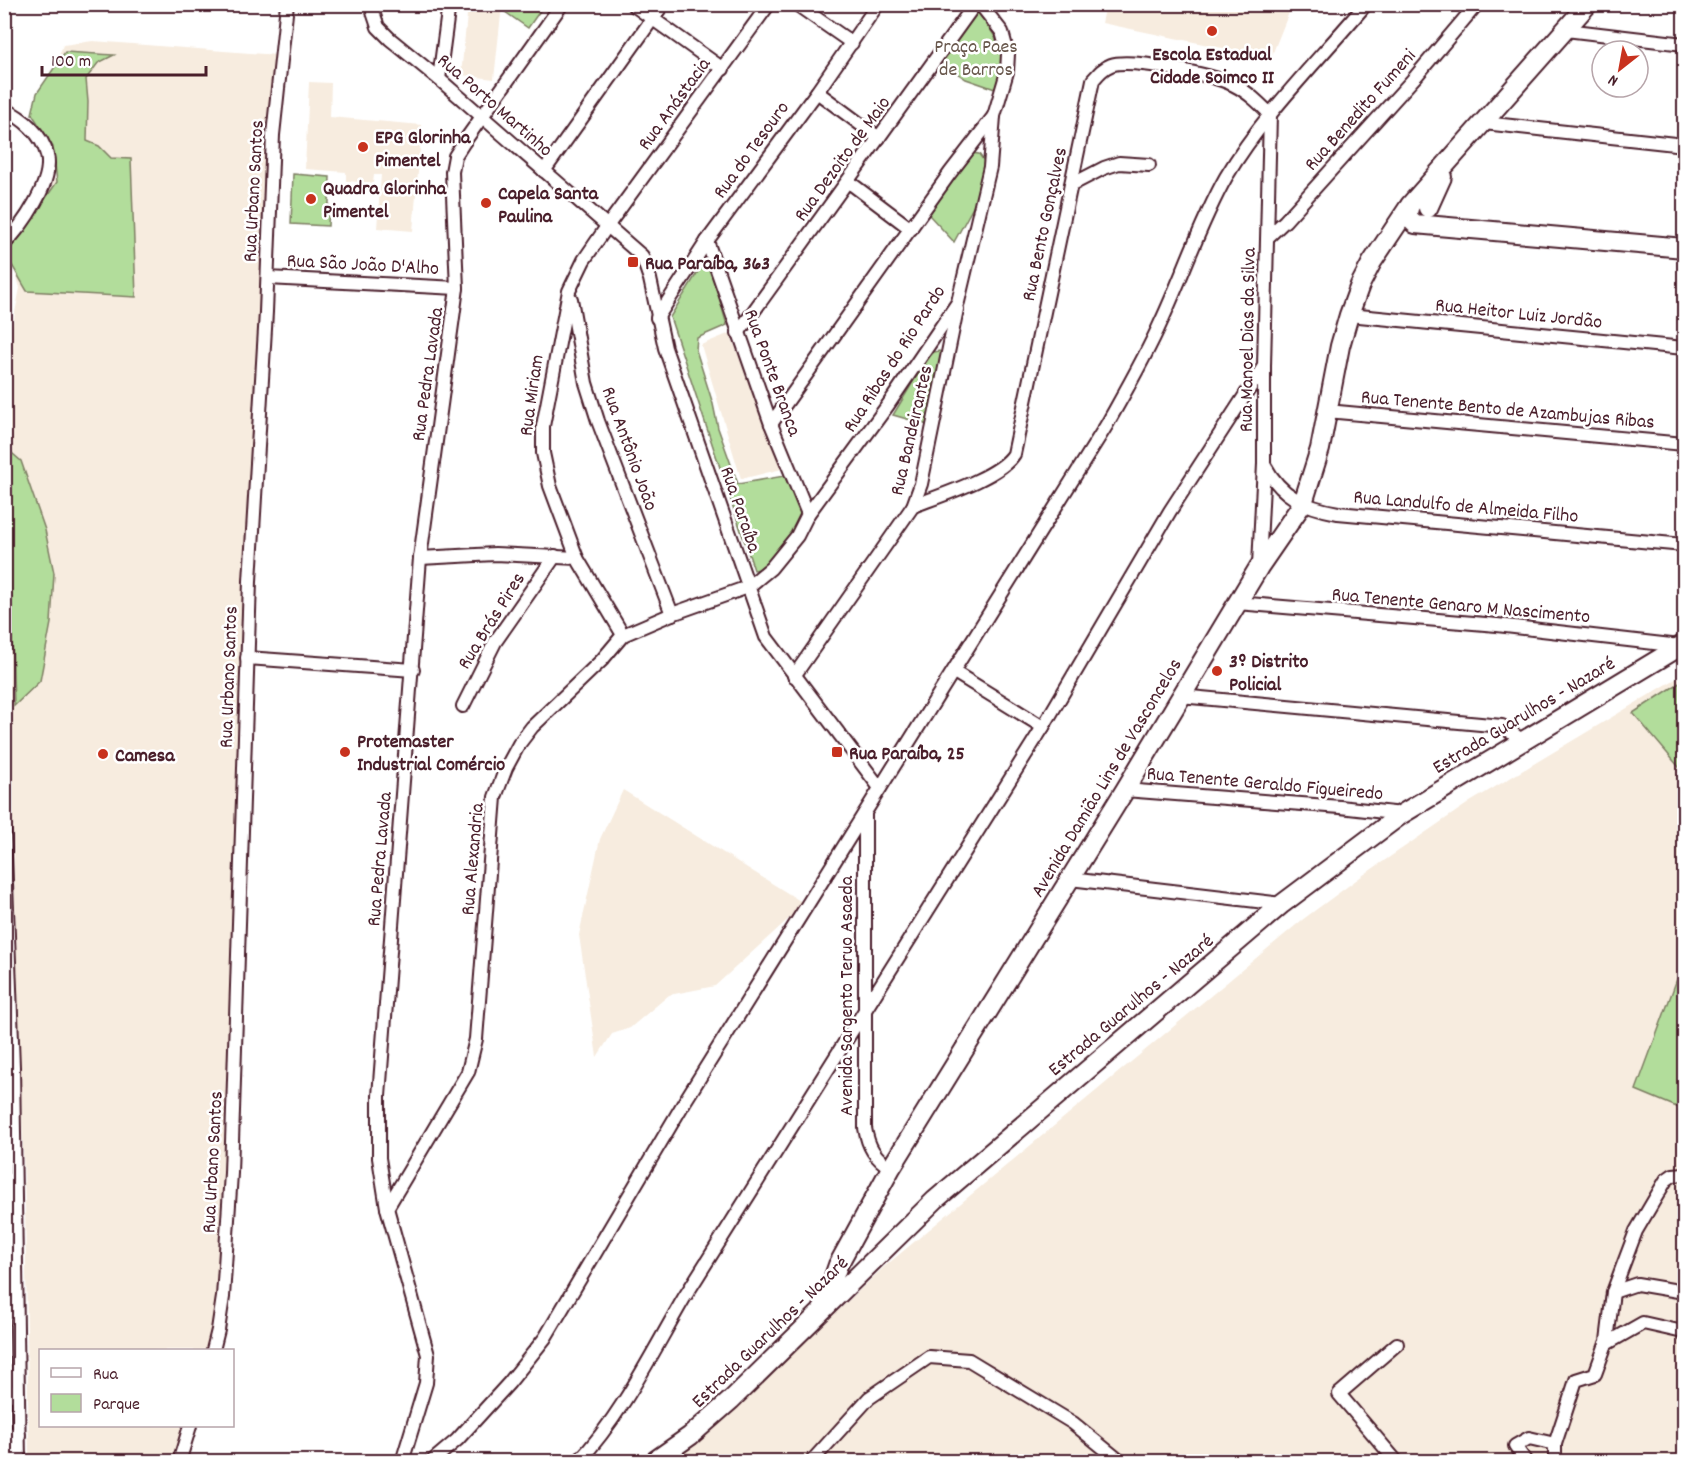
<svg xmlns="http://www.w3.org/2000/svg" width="1689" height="1466" font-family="Dekko,sans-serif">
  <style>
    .built { fill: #f7ecdf }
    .green { fill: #b2dd9b; stroke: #7e7e63; stroke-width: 1.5 }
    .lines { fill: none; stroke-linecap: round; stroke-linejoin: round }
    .street-casing { stroke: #4a1f2b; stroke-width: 16 }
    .secondary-casing { stroke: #4a1f2b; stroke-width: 22 }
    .street { stroke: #fff; stroke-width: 12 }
    .secondary { stroke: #fff; stroke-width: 18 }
    .poi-dot { fill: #c8321e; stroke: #fff; stroke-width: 2 }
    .labels { text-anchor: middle; stroke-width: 5; stroke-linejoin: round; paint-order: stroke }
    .park-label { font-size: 20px; fill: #69584d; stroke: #fff }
    .poi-label { font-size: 20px; font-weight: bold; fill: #4a1f2b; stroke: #fff; text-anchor: start }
    .street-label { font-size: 20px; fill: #4a1f2b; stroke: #fff }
  </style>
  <rect width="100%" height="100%" fill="#fff"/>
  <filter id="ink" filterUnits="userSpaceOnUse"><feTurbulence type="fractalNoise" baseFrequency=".0167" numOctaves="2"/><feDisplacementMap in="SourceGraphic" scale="12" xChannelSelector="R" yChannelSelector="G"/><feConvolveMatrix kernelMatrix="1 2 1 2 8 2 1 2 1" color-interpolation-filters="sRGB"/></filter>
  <g filter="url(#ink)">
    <!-- built -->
    <g class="built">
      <path d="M468,5H502L494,79L461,75Z"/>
      <path d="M1106,5V4L1292,5L1272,55L1242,52L1102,23Z"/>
      <path d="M93,41L277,55L216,1333L210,1350H40V1426H186L174,1461H29L25,1207L9,716L11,591L4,469L5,362L20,288L10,254L30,233L60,167L40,105L63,45Z"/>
      <path d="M309,82L331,83L330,117L422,125L413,231L377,228L381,175H374L373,183L346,181V172L305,169Z"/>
      <path d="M730,333L782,469L741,479L701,345Z"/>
      <path d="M1684,674V1461L671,1462L719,1424L884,1267L1302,920L1359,878L1470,802Z"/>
      <path d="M623,790L805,904L715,986L669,995L630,1028L612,1034L597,1057L579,935L600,839Z"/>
    </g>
    <!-- green -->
    <g class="green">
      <path d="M500,5V4L544,5L528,28L498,7Z"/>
      <path d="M976,10C989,27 1006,47 1002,71C1001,76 997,83 995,89L966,79L942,63Z"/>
      <path d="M65,52L114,55L98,63L86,79L88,102L87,141L99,146L111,158L131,159L136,297L27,291L6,255L57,182L53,147L32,114L37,93Z"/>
      <path d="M970,153L979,154L986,164L979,196L954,242L929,215L944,189Z"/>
      <path d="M293,174L330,177L328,226L291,224Z"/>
      <path d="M707,257L727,325L697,338L696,350L713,404L718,428L738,484L784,476L804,511L803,521L766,568L754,570L670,317Z"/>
      <path d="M939,351L943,356L928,425L893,415L927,359L934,352Z"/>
      <path d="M6,448L21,461L45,530L54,573L51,623L40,681L14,706Z"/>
      <path d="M1684,680V773L1633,713Z"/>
      <path d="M1684,960V1110L1636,1090Z"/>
    </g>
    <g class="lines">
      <defs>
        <g id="street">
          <path d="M374,4L373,12L378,27L390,39L439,79L642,256L650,279L665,348L766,637L880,788"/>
          <path d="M632,4L723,69"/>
          <path d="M796,4L852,43"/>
          <path d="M1566,30L1684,44"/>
          <path d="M439,79L449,4"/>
          <path d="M817,92L879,138"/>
          <path d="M4,109C23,118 42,134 47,155C54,181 22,227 4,244"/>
          <path d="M1484,123L1684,145"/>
          <path d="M544,171L663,4"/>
          <path d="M849,182L911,229"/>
          <path d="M1071,185L1104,168L1119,163L1149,165"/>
          <path d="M1268,237L1285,221L1416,76L1477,4"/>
          <path d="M707,241L771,424L808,514"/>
          <path d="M268,278L457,288"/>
          <path d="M571,299L586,383L598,421L672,614"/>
          <path d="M1349,315L1684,348"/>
          <path d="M657,318L707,241L817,92L878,4"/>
          <path d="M738,333L975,4"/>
          <path d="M1327,411L1684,444"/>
          <path d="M771,424L950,173L994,116"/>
          <path d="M1265,466C1281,496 1304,507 1338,513L1684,545"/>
          <path d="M913,506C939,496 1000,477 1014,454L1093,80C1099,73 1103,68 1111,65C1131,58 1214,75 1234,85C1248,92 1259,103 1270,114"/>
          <path d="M420,558L495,554L577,558"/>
          <path d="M1259,565L1264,464V366L1270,114"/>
          <path d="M1237,603L1497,625L1680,646"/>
          <path d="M623,635L577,558L550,486L543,453V426L569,291L584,260L608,225L769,4"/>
          <path d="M247,658L413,670"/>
          <path d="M954,672L1043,727"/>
          <path d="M794,676L913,506L921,484L957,309"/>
          <path d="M1180,696L1502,726L1523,741"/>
          <path d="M463,706L495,642L555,556"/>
          <path d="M1125,790L1340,807L1402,814"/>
          <path d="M865,813V1128C868,1147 875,1158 891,1168"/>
          <path d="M4,830L13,1067L19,1462"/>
          <path d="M1070,879L1282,904"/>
          <path d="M387,1208L468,1072L476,1039L495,797L506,768L519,744L532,727L602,660L623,635L672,614L748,587L771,568L797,536L808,514L888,405L958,302L990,167L994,116L1007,72L1008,54L1002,32L980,4"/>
          <path d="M1613,1292L1637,1284L1684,1292"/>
          <path d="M1397,1344L1339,1394L1397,1462"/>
          <path d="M1606,1344L1643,1323L1683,1332L1684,1335"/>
          <path d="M213,1350L218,1330L223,1297L231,1173L250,581L266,312L273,135L287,4"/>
          <path d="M4,1388L18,1398"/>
          <path d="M4,1433L19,1435"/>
          <path d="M179,1462L190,1426"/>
          <path d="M402,1462L426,1383L428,1355L387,1208L379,1158V1096L420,558L457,288L452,172L455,156L464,142L562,4"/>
          <path d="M431,1462L457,1440L509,1383L545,1338L685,1101L1106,426C1125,392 1145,358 1161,322C1183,275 1200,223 1226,177C1264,113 1318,61 1366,4"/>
          <path d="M578,1462C622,1415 652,1353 684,1298L1043,727L1170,511L1264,366"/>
          <path d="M811,1462L869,1398L929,1357L969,1360L1073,1423L1121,1462"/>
          <path d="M1526,1462L1515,1446L1529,1438L1555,1444"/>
          <path d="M1555,1462V1444L1576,1380L1595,1374L1607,1341L1613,1292L1636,1231L1666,1180L1673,1175L1684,1174"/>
        </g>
        <g id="secondary">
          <path d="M1588,4L1410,205L1407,216L1415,224L1684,248"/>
          <path d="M1428,208L1442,177"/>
          <path d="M823,1308L838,1265L891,1168L1125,790L1259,567L1303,503L1320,449L1340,346L1349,315L1360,285L1372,262L1408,208"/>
          <path d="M653,1462L690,1436L731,1400L935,1200L1282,904L1402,814L1684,644"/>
        </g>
      </defs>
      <!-- street casing -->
      <use href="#street" class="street-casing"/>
      <!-- secondary casing -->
      <use href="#secondary" class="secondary-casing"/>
      <!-- street -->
      <use href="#street" class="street"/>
      <!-- secondary -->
      <use href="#secondary" class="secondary"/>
    </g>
  </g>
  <!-- markers -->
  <g class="poi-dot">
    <circle cx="1212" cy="31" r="6"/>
    <circle cx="363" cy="147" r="6"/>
    <circle cx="311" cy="199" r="6"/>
    <circle cx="486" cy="203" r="6"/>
    <rect x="627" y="256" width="12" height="12" rx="3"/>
    <circle cx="1217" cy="671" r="6"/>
    <circle cx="345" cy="752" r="6"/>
    <rect x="831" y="746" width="12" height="12" rx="3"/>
    <circle cx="103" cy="754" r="6"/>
  </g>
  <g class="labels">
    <!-- park labels -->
    <g class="park-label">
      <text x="976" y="52">Praça Paes<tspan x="976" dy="23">de Barros</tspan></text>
    </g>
    <!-- poi labels -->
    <g class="poi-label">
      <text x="1212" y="60" text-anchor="middle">Escola Estadual<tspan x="1212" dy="23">Cidade Soimco II</tspan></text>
      <text x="375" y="143">EPG Glorinha<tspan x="375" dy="23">Pimentel</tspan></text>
      <text x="323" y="194">Quadra Glorinha<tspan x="323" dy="23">Pimentel</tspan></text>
      <text x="498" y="199">Capela Santa<tspan x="498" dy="23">Paulina</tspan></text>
      <text x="645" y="269">Rua Paraíba, 363</text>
      <text x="1229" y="667">3º Distrito<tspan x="1229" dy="23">Policial</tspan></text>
      <text x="357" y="747">Protemaster<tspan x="357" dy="23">Industrial Comércio</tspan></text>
      <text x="849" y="759">Rua Paraíba, 25</text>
      <text x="115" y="761">Camesa</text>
    </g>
    <!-- street labels -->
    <g class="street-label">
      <text transform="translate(673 103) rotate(-54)" y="7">Rua Anástacia</text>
      <text transform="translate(496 104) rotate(41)" y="7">Rua Porto Martinho</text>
      <text transform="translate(1359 109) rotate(-48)" y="7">Rua Benedito Fumeni</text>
      <text transform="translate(750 149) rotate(-54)" y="7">Rua do Tesouro</text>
      <text transform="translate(841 158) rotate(-54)" y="7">Rua Dezoito de Maio</text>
      <text transform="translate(252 191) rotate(-87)" y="7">Rua Urbano Santos</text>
      <text transform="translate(1043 224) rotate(-78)" y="7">Rua Bento Gonçalves</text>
      <text transform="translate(363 263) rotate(3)" y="7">Rua São João D'Alho</text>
      <text transform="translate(1519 312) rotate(6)" y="7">Rua Heitor Luiz Jordão</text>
      <text transform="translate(1246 340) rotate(-89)" y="7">Rua Manoel Dias da Silva</text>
      <text transform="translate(893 358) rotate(-57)" y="7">Rua Ribas do Rio Pardo</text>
      <text transform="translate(774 372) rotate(70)" y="7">Rua Ponte Branca</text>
      <text transform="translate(426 374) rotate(-82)" y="7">Rua Pedra Lavada</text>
      <text transform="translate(530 395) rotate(-82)" y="7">Rua Miriam</text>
      <text transform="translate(1508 408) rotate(5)" y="7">Rua Tenente Bento de Azambujas Ribas</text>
      <text transform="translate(910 430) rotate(-77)" y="7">Rua Bandeirantes</text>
      <text transform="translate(631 448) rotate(70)" y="7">Rua Antônio João</text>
      <text transform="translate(1466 505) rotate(5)" y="7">Rua Landulfo de Almeida Filho</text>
      <text transform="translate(742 509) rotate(71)" y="7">Rua Paraíba</text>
      <text transform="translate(1461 604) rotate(5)" y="7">Rua Tenente Genaro M Nascimento</text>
      <text transform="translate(490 620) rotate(-58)" y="7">Rua Brás Pires</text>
      <text transform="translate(227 677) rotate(-88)" y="7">Rua Urbano Santos</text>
      <text transform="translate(1523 714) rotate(-31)" y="7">Estrada Guarulhos - Nazaré</text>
      <text transform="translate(1105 777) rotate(-59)" y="7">Avenida Damião Lins de Vasconcelos</text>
      <text transform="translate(1265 782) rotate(5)" y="7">Rua Tenente Geraldo Figueiredo</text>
      <text transform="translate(378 859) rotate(-85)" y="7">Rua Pedra Lavada</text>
      <text transform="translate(471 859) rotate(-85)" y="7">Rua Alexandria</text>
      <text transform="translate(845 996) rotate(-90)" y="7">Avenida Sargento Teruo Asaeda</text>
      <text transform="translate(1130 1004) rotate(-40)" y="7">Estrada Guarulhos - Nazaré</text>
      <text transform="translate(211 1162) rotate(-87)" y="7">Rua Urbano Santos</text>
      <text transform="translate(769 1331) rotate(-44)" y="7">Estrada Guarulhos - Nazaré</text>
    </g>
  </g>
  <!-- margin -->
  <rect width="1689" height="1466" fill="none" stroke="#fff" stroke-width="24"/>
  <rect x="12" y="12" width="1665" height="1442" fill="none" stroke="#4a1f2b" stroke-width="2" filter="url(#ink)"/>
  <!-- legend -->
  <rect x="39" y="1349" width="195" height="78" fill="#ffffff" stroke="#b7a5aa" stroke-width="1.5"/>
  <rect x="51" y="1368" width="30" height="9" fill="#ffffff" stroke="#b7a5aa" stroke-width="1.5"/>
  <text x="93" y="1379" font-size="18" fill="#4a1f2b">Rua</text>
  <rect x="51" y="1394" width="30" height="18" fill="#b2dd9b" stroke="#b7a5aa" stroke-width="1.5"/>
  <text x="93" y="1409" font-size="18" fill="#4a1f2b">Parque</text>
  <!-- north arrow -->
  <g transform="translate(1620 69) rotate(211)"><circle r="28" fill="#ffffff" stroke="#b7a5aa" stroke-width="1.5"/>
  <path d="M0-4.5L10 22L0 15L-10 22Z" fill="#c8321e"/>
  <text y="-9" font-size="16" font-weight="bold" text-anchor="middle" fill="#4a1f2b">N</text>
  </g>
  <!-- scale -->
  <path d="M42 66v9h164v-9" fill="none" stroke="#4a1f2b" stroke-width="3"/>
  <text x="51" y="66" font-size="18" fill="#4a1f2b" stroke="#ffffff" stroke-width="4.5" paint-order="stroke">100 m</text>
</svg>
